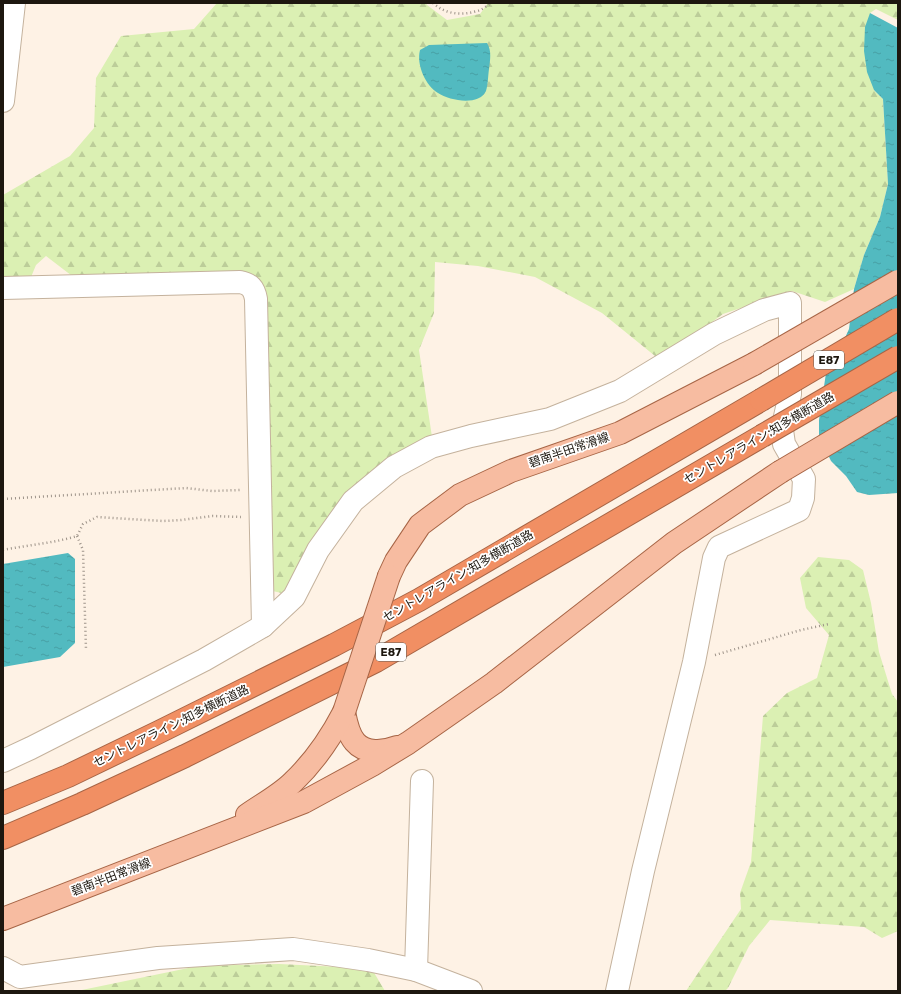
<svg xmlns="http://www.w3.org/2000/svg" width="901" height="994" font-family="Rubik,'Noto Sans JP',sans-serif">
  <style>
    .forest { fill: url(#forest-firs) }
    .water { fill: url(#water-ripples) }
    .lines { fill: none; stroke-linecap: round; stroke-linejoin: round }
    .minor-casing { stroke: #c4b29d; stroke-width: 24 }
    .major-casing { stroke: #a76546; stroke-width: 24 }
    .highway-casing { stroke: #a76546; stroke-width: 24 }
    .path { stroke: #9d9389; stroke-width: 2.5; stroke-dasharray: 1 3; stroke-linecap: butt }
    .minor { stroke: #fff; stroke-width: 22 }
    .major { stroke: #f7bca1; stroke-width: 22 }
    .highway { stroke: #f18f63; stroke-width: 22 }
    .major-bridge-casing { stroke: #a76546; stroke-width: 24; stroke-linecap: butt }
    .highway-bridge-casing { stroke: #a76546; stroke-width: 24; stroke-linecap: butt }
    .major-bridge { stroke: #f7bca1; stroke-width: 22 }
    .highway-bridge { stroke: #f18f63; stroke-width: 22 }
    .labels { text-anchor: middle; stroke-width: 3.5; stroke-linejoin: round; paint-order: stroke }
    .shield { fill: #fff; stroke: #615d57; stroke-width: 1 }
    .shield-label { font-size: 11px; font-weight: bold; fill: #1d170f }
    .street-label { font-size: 12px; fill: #1d170f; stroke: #fff }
  </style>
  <defs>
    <pattern id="forest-firs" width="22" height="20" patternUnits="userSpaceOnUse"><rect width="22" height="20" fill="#dbf0b3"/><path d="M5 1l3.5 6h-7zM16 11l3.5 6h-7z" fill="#bccd99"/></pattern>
    <pattern id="water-ripples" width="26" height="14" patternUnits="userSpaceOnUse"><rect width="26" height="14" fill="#52bac0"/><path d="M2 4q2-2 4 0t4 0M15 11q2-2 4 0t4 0" fill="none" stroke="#479fa4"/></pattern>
  </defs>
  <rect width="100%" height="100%" fill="#fef2e5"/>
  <!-- forest -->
  <g class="forest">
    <path d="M217,3H426L427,5L447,20L480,14L488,3H898V20L876,9L870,13L874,90L883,99L888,184L880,217L864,255L854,289L825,302L792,291L723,314L660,360L602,313L535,277L478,266L435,262L434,313L419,350L432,437L389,460L286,594L268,590L254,283L76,279L46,256L36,265L29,282H3V195L70,156L94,128L96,78L121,36L194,29Z"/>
    <path d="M818,557L849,560L863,570L871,603L879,652L892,694L898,702V931L882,938L864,927L770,920L749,946L728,988L725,991H686L741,909L740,893L751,862L763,716L787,693L817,678L829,635L806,608L800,578Z"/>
    <path d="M279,964L362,968L373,971L385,991H77L198,966Z"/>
  </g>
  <!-- water -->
  <g class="water">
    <path d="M870,13L898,28V493L869,495L857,492L846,476L831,461L819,436V420L826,373L834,362L849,329L854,289L864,255L880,217L888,184L883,99L874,90L867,72L864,51L865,27Z"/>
    <path d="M487,43C492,51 490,60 489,69C488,76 488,85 486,91C479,106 450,101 438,93C426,86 416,65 420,50L429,45Z"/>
    <path d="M68,553L75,559V643L60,657L3,667V564Z"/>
  </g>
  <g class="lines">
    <defs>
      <g id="minor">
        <path d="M3,101L14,3"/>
        <path d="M3,288L240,282C250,284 254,288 256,299L263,626"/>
        <path d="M3,761L31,748L204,660L263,626L294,597L318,550L353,501L394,467L431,447L471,436L550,419L620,391L714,334L764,310L790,303V394L782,430L784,444L804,479L803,498L799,510L719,547L714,558L694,662L643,871L617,991"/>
        <path d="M3,968L20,977L158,958L293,949L368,960L416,970L471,991"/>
        <path d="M416,970L422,781"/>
      </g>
      <g id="major">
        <path d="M389,576L396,561L420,525L460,495L511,471L620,433L754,364"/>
        <path d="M344,712C346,722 348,734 355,742C365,754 384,752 397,747"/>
        <path d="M247,815C261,805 280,795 293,782C314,762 330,739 344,712"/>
        <path d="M3,919L304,802L372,765L408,743L494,683L674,543L780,472"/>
      </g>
      <g id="highway">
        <path d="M3,803L68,776L159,732L334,645L419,600L761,400"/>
        <path d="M3,838L82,804L185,756L376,661L762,436"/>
      </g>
    </defs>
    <!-- minor casing -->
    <use href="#minor" class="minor-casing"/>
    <!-- major casing -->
    <use href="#major" class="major-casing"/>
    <!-- highway casing -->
    <use href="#highway" class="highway-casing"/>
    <!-- path -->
    <g class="path">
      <path d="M433,3C445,14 461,16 477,11C482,10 487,6 491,3"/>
      <path d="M3,499L186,488L212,491L240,490"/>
      <path d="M77,536L83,550L86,650"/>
      <path d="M3,550C28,545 54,543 77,536L83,524L97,517L163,521L181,520L213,516L241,517"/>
      <path d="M715,655L801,630L829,624"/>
    </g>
    <!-- minor -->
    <use href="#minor" class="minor"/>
    <!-- major -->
    <use href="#major" class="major"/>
    <!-- highway -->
    <use href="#highway" class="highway"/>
    <defs>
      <g id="major-bridge">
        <path d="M754,364L898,281"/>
        <path d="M780,472L898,402"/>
        <path d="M344,712L389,576"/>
      </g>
      <g id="highway-bridge">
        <path d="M761,400L898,319"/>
        <path d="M762,436L898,357"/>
      </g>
    </defs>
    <!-- major-bridge casing -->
    <use href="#major-bridge" class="major-bridge-casing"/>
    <!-- highway-bridge casing -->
    <use href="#highway-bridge" class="highway-bridge-casing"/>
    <!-- major-bridge -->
    <use href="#major-bridge" class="major-bridge"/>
    <!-- highway-bridge -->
    <use href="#highway-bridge" class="highway-bridge"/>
  </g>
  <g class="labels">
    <!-- shield labels -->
    <g class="shield">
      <rect x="814" y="351" width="30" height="18" rx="3"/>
      <rect x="376" y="643" width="30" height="18" rx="3"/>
    </g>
    <g class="shield-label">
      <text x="829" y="364">E87</text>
      <text x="391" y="656">E87</text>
    </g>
    <!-- street labels -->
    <g class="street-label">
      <text transform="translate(759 438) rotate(-30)" y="4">セントレアライン;知多横断道路</text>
      <text transform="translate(569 450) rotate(-19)" y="4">碧南半田常滑線</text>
      <text transform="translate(458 576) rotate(-30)" y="4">セントレアライン;知多横断道路</text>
      <text transform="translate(171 726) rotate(-26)" y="4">セントレアライン;知多横断道路</text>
      <text transform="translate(111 877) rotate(-21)" y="4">碧南半田常滑線</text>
    </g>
  </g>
  <!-- border -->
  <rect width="901" height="994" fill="none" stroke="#1d170f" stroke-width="8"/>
</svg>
